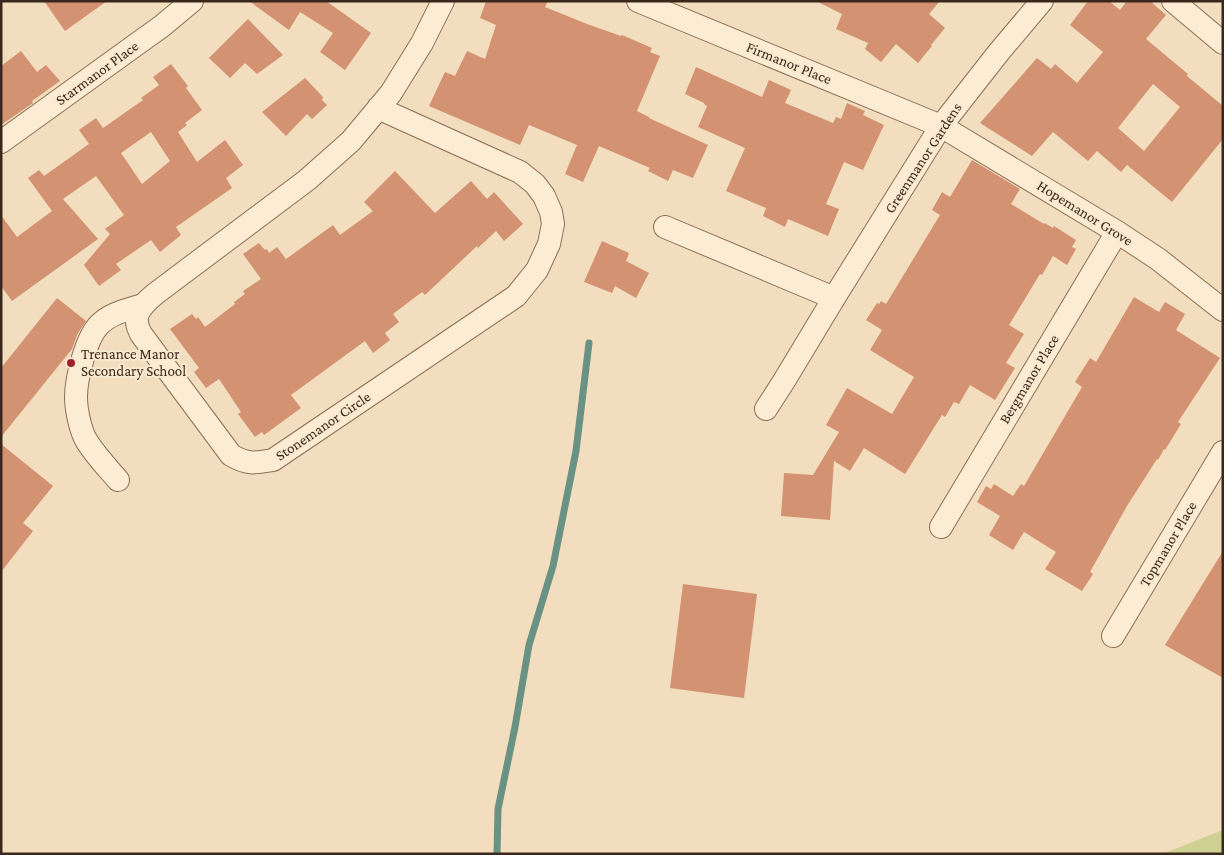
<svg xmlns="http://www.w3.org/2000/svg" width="1224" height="855" font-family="'Crimson Pro',serif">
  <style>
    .green { fill: #cfd192 }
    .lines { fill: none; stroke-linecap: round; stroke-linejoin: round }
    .stream { stroke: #699284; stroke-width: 7 }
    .building { fill: #d39271; fill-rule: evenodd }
    .minor-casing { stroke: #8c6e56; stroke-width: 24 }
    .minor { stroke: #fcecd3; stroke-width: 22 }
    .poi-dot { fill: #a0202c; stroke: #f8e9cf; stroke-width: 2 }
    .labels { text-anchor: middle; stroke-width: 4; stroke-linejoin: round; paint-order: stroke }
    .street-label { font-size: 15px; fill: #3a281c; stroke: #f8e9cf }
    .poi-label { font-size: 15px; fill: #3a281c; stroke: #f8e9cf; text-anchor: start }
  </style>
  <rect width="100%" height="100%" fill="#f2debf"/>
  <!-- green -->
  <path class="green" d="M1223,830V854H1162Z"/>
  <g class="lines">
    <!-- stream -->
    <path class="stream" d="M497,854L498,809L515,727L529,645L553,566L576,451L589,343"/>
  </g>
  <!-- building -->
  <g class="building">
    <path d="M44,1H107L65,31Z"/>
    <path d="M249,1H326L371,33L345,70L320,52L333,33L300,12L289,30Z"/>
    <path d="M486,1H548L545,7L587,24L621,36L622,35L652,48L650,52L660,56L637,111L649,117V118L708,145L693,178L673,170L668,181L648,171L650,168L599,146L583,182L565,174L577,145L529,125L520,145L429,106L445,72L455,76L467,51L485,59L496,25L480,18Z"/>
    <path d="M816,1H940L929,14L945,28L931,45L932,46L918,63L896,44L881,62L865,49L868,43L836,29L842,14Z"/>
    <path d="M1088,1H1109L1120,10L1127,1H1150L1166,15L1146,39L1188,74L1187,76L1223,106V139L1172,202L1127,165L1121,172L1097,151L1088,161L1053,132L1032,156L980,123L1037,58L1051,69L1055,64L1077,83L1103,52L1070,25ZM1153,84L1180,107L1144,151L1118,128Z"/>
    <path d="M248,19L283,55L257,74L245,63L230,78L209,58Z"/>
    <path d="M21,51L37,72L46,65L60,81L32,101L33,103L1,125V66Z"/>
    <path d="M171,64L188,86L186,88L202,110L185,123L187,125L178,132L197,162L225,140L243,165L226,178L232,188L176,227L181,235L160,252L151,240L116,264L121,270L99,286L84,265L110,234L105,229L124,215L96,176L63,199L98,239L12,301L1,286V215L17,237L52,211L28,178L39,170L44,176L89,144L79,130L96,118L103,128L143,100L141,98L159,85L153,77ZM151,132L170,161L142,184L121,153Z"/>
    <path d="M696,67L762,97L769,80L791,90L785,103L833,123L836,117L841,119L847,103L865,111L863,115L884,125L863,170L844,162L826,204L839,209L828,236L788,219L785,227L763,216L766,208L726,191L745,148L698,127L707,106L704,104V103L685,94Z"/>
    <path d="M305,78L323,97L322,100L327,105L312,119L307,114L286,136L262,112Z"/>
    <path d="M972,160L1020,189L1011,204L1044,224L1045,223L1053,228L1054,226L1076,240L1072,247L1076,249L1067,265L1053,256L1042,275L1040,274L1009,325L1024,334L1006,363L1015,368L995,400L970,385L959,404L954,402L945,417L942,415L905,474L864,448L850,471L834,461L830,520L781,516L784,473L813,475L839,432L826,425L847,388L892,414L914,377L870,350L882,330L866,320L877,303L879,304L881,301L886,304L940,215L932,210L942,192L950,197Z"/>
    <path d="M395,171L435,213L471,181L487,199L494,192L523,224L504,241L496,231L478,248L477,246L425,295L422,292L393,314L399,322L385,333L390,340L373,353L365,341L291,395L301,408L264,435L262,432L255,437L238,414L241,412L219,379L206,388L194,372L199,368L170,329L192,314L196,319L198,317L205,327L235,304L234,302L245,294L243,291L261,279L243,254L259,243L265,250L267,249L269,253L277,247L286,259L333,225L340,235L373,211L364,202Z"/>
    <path d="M602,241L629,253L626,261L649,273L636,298L615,286L612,293L584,282Z"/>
    <path d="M1134,297L1159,312L1165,302L1185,314L1176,330L1220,358L1178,422L1181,424L1165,450L1164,449L1158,460L1157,459L1127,506L1090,572L1093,574L1082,591L1045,569L1056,552L1024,532L1013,550L989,535L1000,516L977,502L986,486L991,489L994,484L1013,496L1021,484L1024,486L1082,387L1075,382L1090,358L1096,362Z"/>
    <path d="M57,298L86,321L78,333L72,349L1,437V368Z"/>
    <path d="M1,444L53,486L23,523L33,531L1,572Z"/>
    <path d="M1223,551V678L1165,645Z"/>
    <path d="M683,584L757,594L744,698L670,688Z"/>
  </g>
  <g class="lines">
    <defs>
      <g id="minor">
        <path d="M638,1L941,126L1117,232L1158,259L1223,310"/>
        <path d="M1173,1L1223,43"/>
        <path d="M378,108L520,172L535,184L544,196L551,212L553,224L549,244L537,270L516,296L273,460C255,463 248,465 231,455L141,334C139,330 137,326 137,322C135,311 147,301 155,294L307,180L351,141L391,93L422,43L443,1"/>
        <path d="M1,142L162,26L192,1"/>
        <path d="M665,227L834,298"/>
        <path d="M766,409L784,381L834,298L941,126L999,52L1042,1"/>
        <path d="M118,480C107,467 93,453 85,438C80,428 76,409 76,397C76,379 86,338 99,325C111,313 127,310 143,305"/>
        <path d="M941,527L1117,232"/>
        <path d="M1113,636L1223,452"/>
      </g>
    </defs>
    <!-- minor casing -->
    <use href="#minor" class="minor-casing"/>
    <!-- minor -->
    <use href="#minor" class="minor"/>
  </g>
  <!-- markers -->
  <circle class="poi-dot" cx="71" cy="363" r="5"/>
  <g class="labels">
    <!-- street labels -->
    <g class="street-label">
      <text transform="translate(789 63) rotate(22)" y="5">Firmanor Place</text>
      <text transform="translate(97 73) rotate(-36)" y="5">Starmanor Place</text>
      <text transform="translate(923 158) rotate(-57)" y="5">Greenmanor Gardens</text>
      <text transform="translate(1085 213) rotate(32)" y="5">Hopemanor Grove</text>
      <text transform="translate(1029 379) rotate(-59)" y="5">Bergmanor Place</text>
      <text transform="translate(323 426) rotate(-34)" y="5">Stonemanor Circle</text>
      <text transform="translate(1168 544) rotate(-59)" y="5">Topmanor Place</text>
    </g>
    <!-- poi labels -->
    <g class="poi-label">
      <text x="81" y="359">Trenance Manor<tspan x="81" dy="17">Secondary School</tspan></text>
    </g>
  </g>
  <!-- border -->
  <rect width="1224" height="855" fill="none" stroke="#3a281c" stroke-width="5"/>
</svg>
